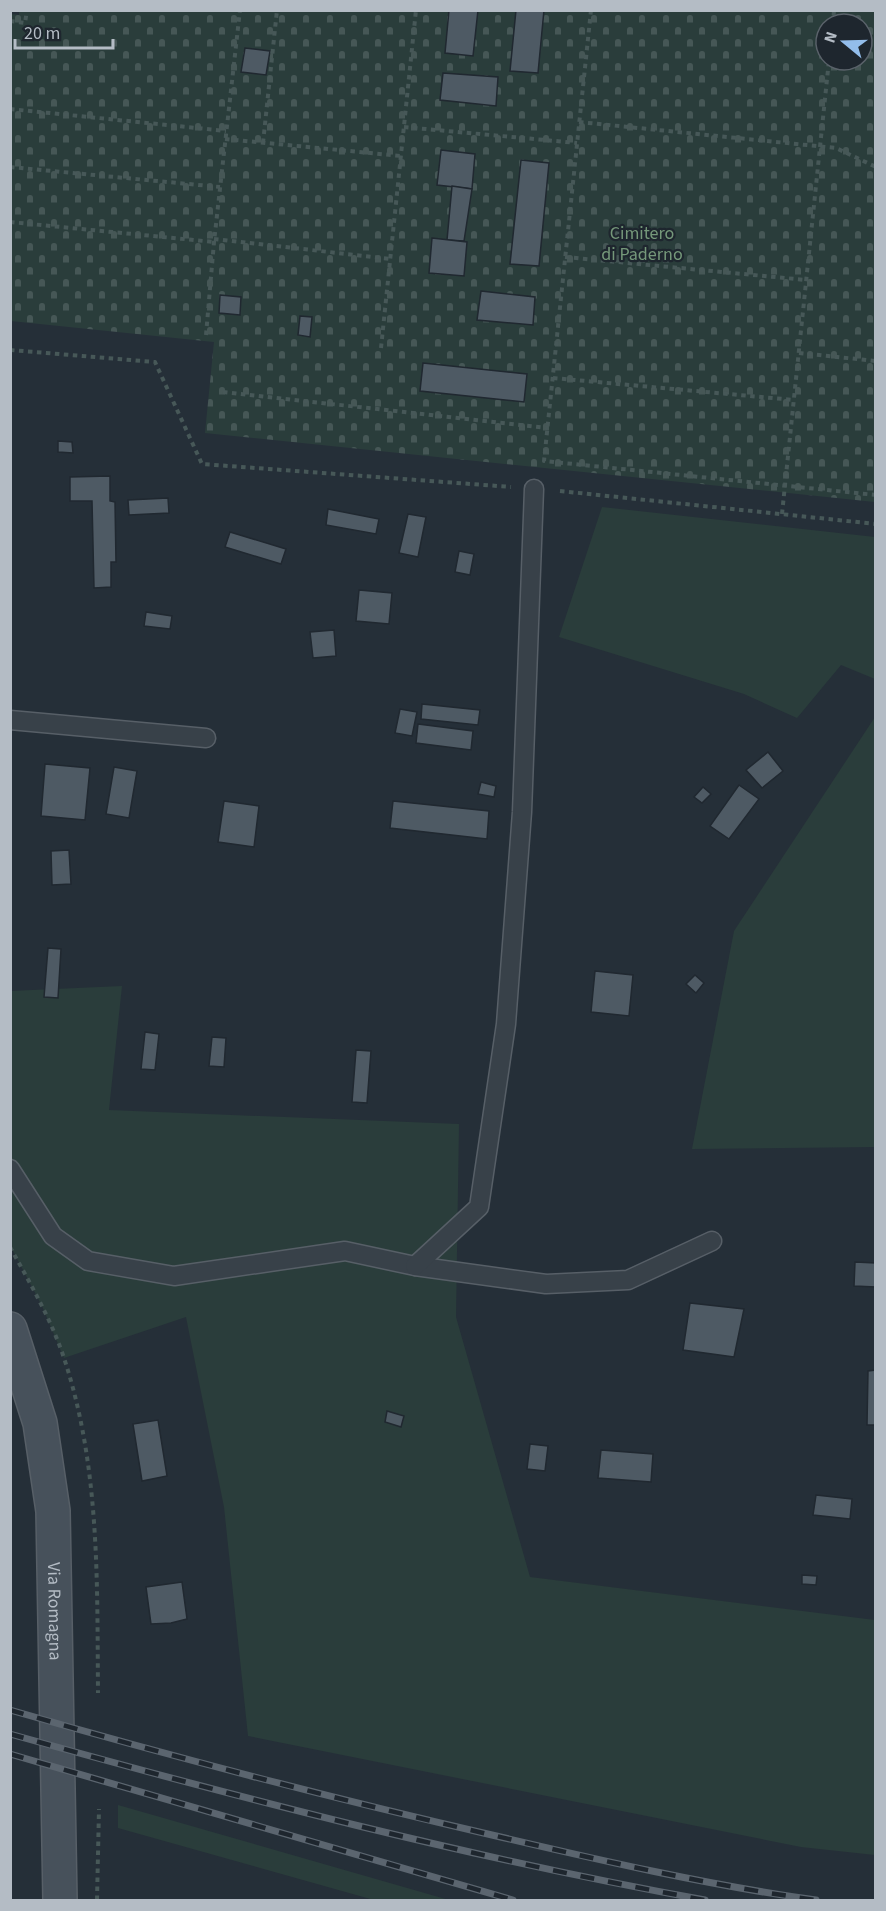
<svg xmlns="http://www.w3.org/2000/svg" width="886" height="1911" font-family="'Source Sans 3',sans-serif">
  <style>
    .green { fill: #2a3d3b }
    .cemetery { fill: url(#cemetery-stones); fill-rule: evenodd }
    .building { fill: #4e5a64; stroke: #202830; stroke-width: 1.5 }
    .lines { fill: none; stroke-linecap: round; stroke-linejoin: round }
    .service-casing { stroke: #575f67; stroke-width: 21 }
    .secondary-casing { stroke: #575f67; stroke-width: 36 }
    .path { stroke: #475858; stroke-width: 4; stroke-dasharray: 4.5 4.5; stroke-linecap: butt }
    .service { stroke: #384149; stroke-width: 18 }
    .secondary { stroke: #47515b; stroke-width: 33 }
    .rail-casing { stroke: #5b656f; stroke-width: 7 }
    .rail { stroke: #1e262e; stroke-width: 4.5; stroke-dasharray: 14; stroke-linecap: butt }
    .labels { text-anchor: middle; stroke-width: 4.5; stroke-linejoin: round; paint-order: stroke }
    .park-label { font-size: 18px; fill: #75987a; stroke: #1e262e }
    .street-label { font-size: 18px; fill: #b4bcc5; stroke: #1e262e }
  </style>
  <defs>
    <pattern id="cemetery-stones" width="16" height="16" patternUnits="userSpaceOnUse" patternTransform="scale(1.5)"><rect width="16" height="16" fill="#2a3d3b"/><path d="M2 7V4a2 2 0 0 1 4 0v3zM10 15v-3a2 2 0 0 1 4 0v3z" fill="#465756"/></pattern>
  </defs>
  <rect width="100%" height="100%" fill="#252f38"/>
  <!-- green -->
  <g class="green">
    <path d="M602,507L875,537V679L841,665L797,718L744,694L559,637Z"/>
    <path d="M875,717V1147L692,1149L734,931Z"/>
    <path d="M122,986L109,1110L459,1124L456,1317L530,1577L875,1620V1855L801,1847L248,1736L224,1507L186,1317L64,1358L42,1306L11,1247L10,991Z"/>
    <path d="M118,1805L449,1900H374L118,1828Z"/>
  </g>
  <!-- cemetery -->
  <path class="cemetery" d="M19,10L875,11V502L205,433L214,342L11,321L10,14L19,15ZM826,24H862V60H826Z"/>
  <!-- building -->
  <g class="building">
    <path d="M449,10H478L473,56L445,53Z"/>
    <path d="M516,10H544L538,73L510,71Z"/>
    <path d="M245,48L270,51L266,75L241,72Z"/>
    <path d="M443,73L498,77L496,106L440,100Z"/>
    <path d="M441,150L475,154L472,189L437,185Z"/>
    <path d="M521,160L549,163L539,266L510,264Z"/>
    <path d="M452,186L472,189L464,241L447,240Z"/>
    <path d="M432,238L467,242L464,276L429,273Z"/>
    <path d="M481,291L535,297L533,325L477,320Z"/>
    <path d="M220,295L241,297L240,315L219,313Z"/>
    <path d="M300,316L312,317L310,337L298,335Z"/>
    <path d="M423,363L527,374L524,402L420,391Z"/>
    <path d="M58,441L72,442L73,453L58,452Z"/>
    <path d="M110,476V501L115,502L116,562H111V587L94,588L92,501H70V477Z"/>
    <path d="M168,498L169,513L129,515L128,500Z"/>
    <path d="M328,509L379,519L376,534L326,525Z"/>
    <path d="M408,514L426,517L418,557L399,553Z"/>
    <path d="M230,532L286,549L281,564L225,547Z"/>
    <path d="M459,551L474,554L470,575L455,572Z"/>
    <path d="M359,590L392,593L389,624L356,621Z"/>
    <path d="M146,612L172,616L170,629L144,626Z"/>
    <path d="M334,630L336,656L313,658L310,632Z"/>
    <path d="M422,704L480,710L478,725L421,719Z"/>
    <path d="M400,709L417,712L412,736L395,733Z"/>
    <path d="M418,724L473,731L471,750L416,743Z"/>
    <path d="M768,752L783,771L762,788L746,770Z"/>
    <path d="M45,764L90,768L85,820L41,816Z"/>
    <path d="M114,767L137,771L129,818L106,814Z"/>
    <path d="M481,782L496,786L494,797L478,794Z"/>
    <path d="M739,785L759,799L729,839L710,826Z"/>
    <path d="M703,787L711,794L702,803L694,797Z"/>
    <path d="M224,801L259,806L254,847L218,842Z"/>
    <path d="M393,801L489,811L487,839L390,828Z"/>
    <path d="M69,850L71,884L52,885L51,851Z"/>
    <path d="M48,948L61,949L58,998L44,997Z"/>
    <path d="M595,971L633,975L629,1016L591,1012Z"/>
    <path d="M695,975L704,983L696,993L686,984Z"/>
    <path d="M145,1032L159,1034L155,1070L141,1069Z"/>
    <path d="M212,1037L226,1038L224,1067L209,1066Z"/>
    <path d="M356,1050L371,1051L367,1103L352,1102Z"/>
    <path d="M855,1262L876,1263V1287L854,1286Z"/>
    <path d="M690,1303L744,1309L734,1357L683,1350Z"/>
    <path d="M876,1370V1425H867L868,1371Z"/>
    <path d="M387,1411L404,1416L401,1427L385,1422Z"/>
    <path d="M158,1420L167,1476L142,1481L133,1424Z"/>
    <path d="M530,1444L548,1446L545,1471L527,1469Z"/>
    <path d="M601,1450L653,1454L651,1482L598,1478Z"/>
    <path d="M816,1495L852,1499L850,1519L813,1515Z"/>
    <path d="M802,1575L817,1576L816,1585L802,1584Z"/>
    <path d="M182,1582L187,1619L171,1623L151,1624L146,1587Z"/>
  </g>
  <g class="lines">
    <defs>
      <g id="service">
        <path d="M10,720L206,738"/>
        <path d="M10,1169L53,1236L88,1261L174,1276L345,1251L415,1266L546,1284L628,1280L712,1241"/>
        <path d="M415,1266L479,1207L506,1024L522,812L534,489"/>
      </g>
      <g id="secondary">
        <path id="s1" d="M10,1329L40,1423L53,1511L60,1900"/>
      </g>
    </defs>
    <!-- service casing -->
    <use href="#service" class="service-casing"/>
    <!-- secondary casing -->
    <use href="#secondary" class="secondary-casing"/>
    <!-- path -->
    <g class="path">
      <path d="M591,10L544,461L876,495"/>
      <path d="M10,21L25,23L27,10"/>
      <path d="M833,24L834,10"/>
      <path d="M10,109L226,131"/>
      <path d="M579,122L836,148L876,167"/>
      <path d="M404,127L577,143"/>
      <path d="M225,139L401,156"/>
      <path d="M263,143L277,10"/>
      <path d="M10,167L220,187"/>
      <path d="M10,222L214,242"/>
      <path d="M214,239L391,259"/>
      <path d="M565,257L806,280"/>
      <path d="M206,335L214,242L240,10"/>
      <path d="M381,348L416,10"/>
      <path d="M10,350L155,362L202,464L511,487"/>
      <path d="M799,353L876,361"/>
      <path d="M553,378L794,400"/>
      <path d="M223,392L548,428"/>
      <path d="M560,491L876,524"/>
      <path d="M782,514L829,60"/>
      <path d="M10,1247C30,1283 51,1319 64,1358C100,1467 97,1580 98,1693"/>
      <path d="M97,1900L99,1809"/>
    </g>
    <!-- service -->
    <use href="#service" class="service"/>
    <!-- secondary -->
    <use href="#secondary" class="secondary"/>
    <defs>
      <g id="rail">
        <path d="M10,1710C170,1756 331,1798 492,1835C599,1860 707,1885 816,1900"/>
        <path d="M10,1734C240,1798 471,1858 705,1900"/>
        <path d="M10,1754L513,1900"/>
      </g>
    </defs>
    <!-- rail casing -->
    <use href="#rail" class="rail-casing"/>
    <!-- rail -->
    <use href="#rail" class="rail"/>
  </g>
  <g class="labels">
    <!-- park labels -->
    <g class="park-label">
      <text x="642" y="239">Cimitero<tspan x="642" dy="21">di Paderno</tspan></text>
    </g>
    <!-- street labels -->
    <g class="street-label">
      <text dy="6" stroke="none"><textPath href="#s1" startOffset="288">Via Romagna</textPath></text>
    </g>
  </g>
  <!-- border -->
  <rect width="886" height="1911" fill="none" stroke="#b4bcc5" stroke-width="24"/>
  <!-- north arrow -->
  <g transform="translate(844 42) rotate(289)"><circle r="28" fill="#1e262e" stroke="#5a626a" stroke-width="1.5"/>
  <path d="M0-4.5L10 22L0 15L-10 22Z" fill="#93bdeb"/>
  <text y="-9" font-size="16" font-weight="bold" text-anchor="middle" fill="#b4bcc5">N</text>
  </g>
  <!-- scale -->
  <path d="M15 39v9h98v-9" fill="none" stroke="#b4bcc5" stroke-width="3"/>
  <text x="24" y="39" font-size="18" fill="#b4bcc5" stroke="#1e262e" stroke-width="4.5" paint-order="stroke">20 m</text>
</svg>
